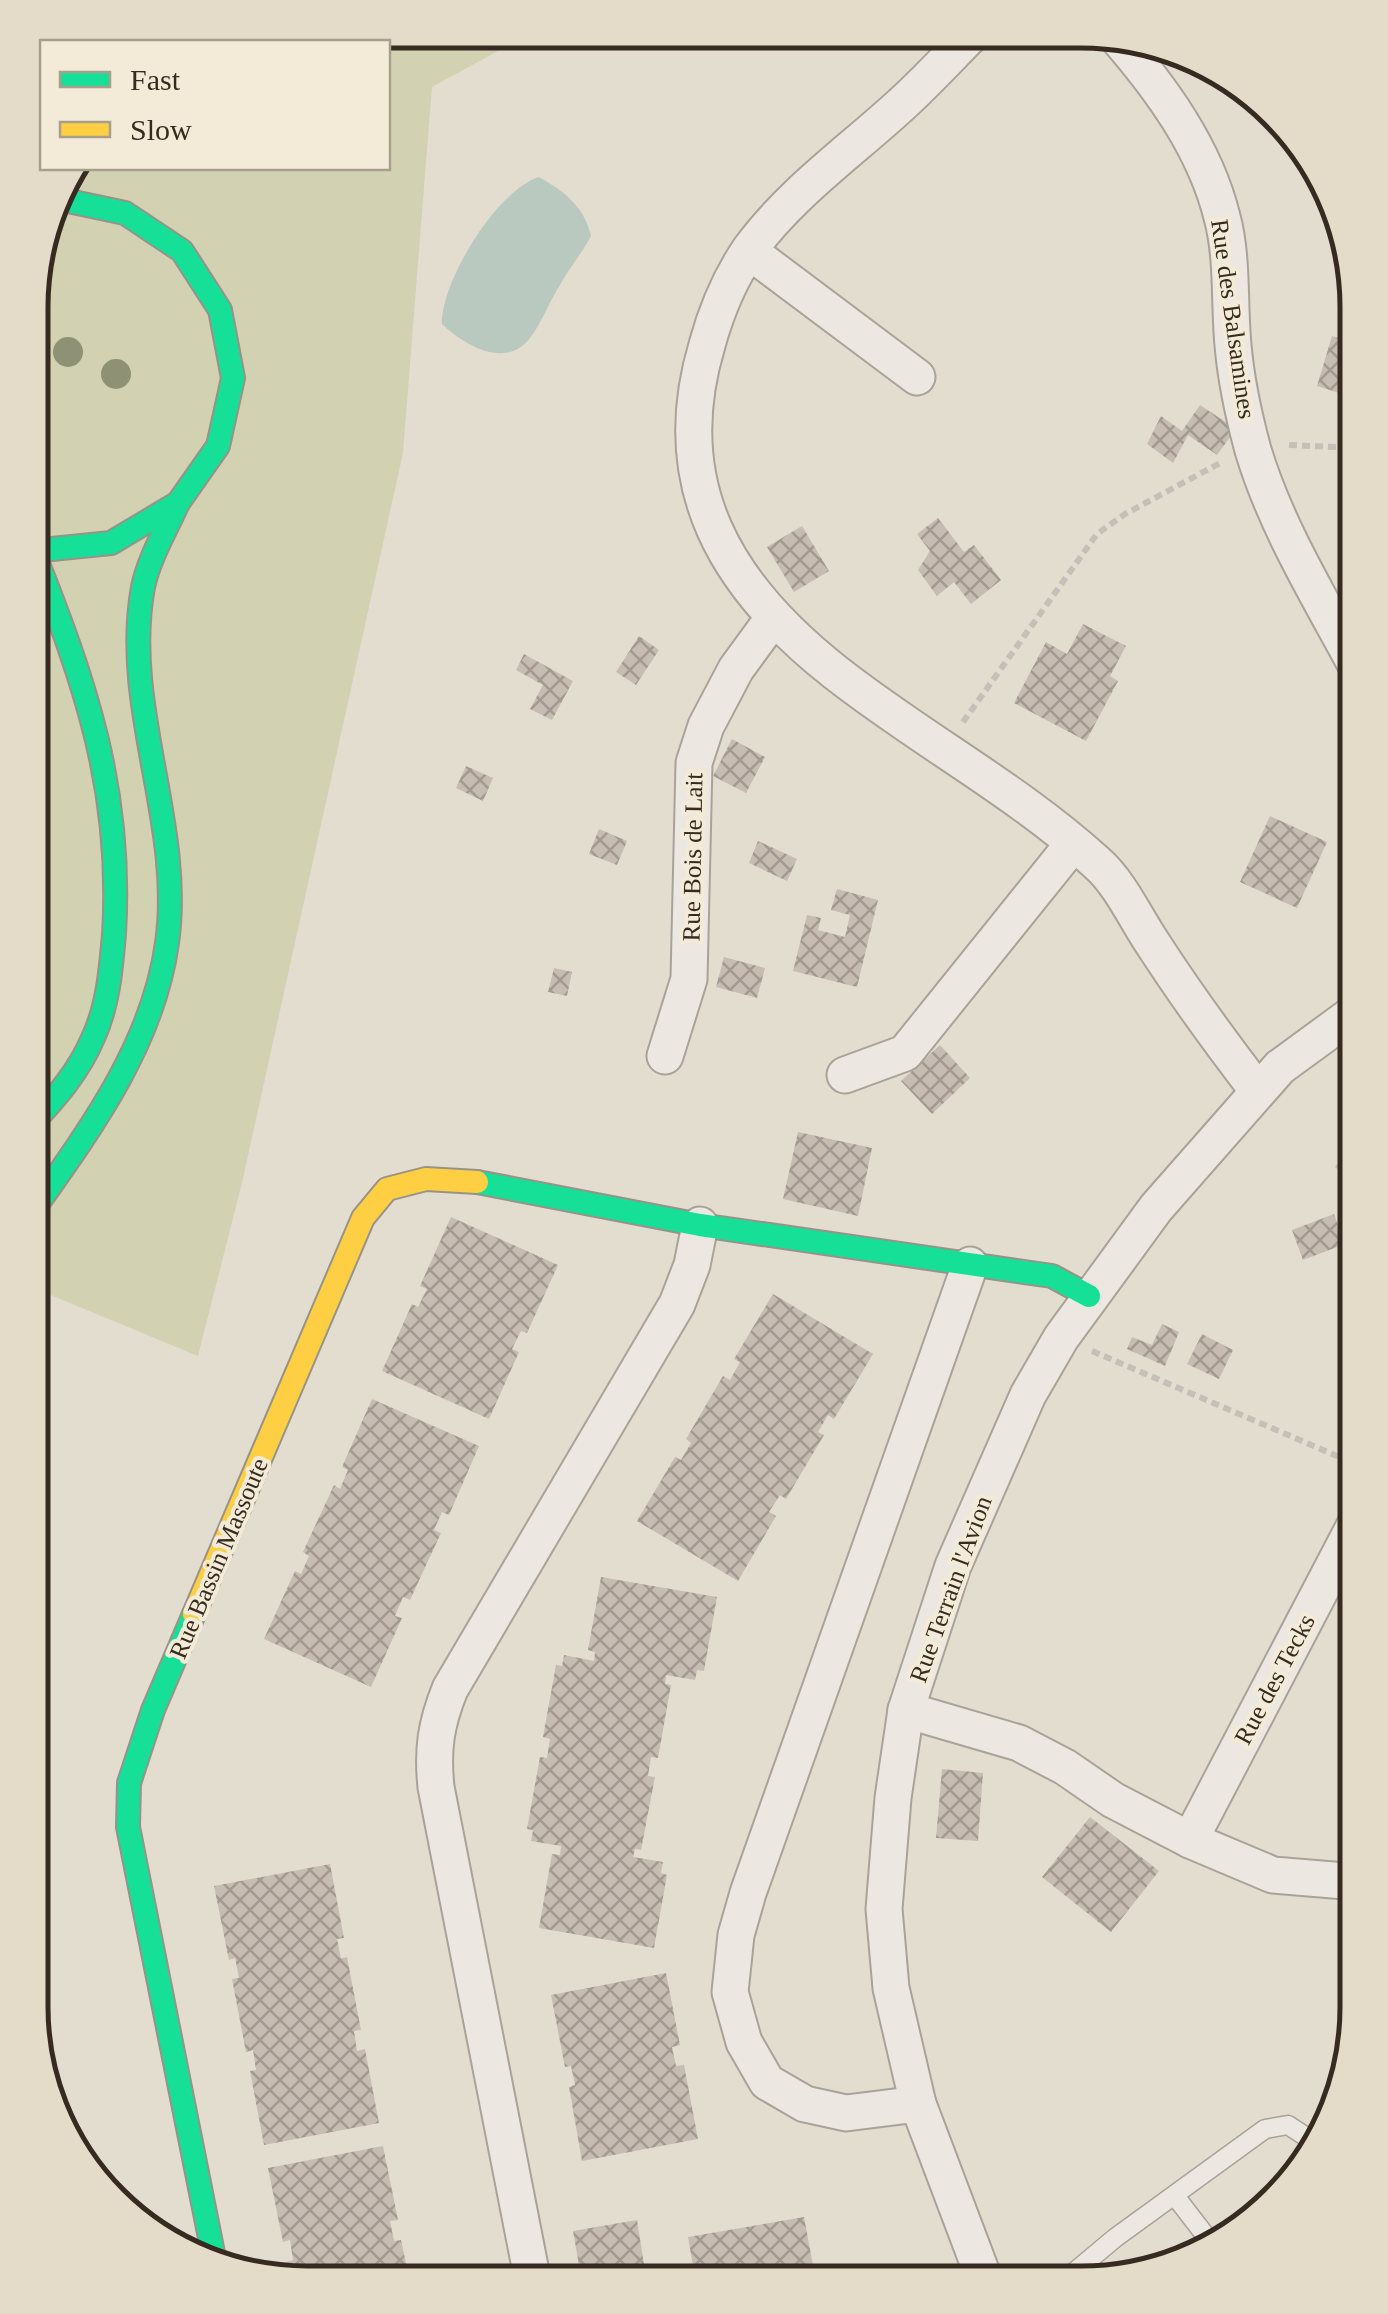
<svg xmlns="http://www.w3.org/2000/svg" width="1388" height="2314" font-family="Georgia,serif">
  <style>
    .green { fill: #d2d2b3 }
    .water { fill: #bac9bf }
    .building { fill: url(#building-cross-hatch) }
    .lines { fill: none; stroke-linecap: round; stroke-linejoin: round }
    .lane-casing { stroke: #a9a298; stroke-width: 21 }
    .street-casing { stroke: #a9a298; stroke-width: 39 }
    .fast-casing { stroke: #989288; stroke-width: 26 }
    .slow-casing { stroke: #989288; stroke-width: 26 }
    .path { stroke: #c4bfb7; stroke-width: 6; stroke-dasharray: 8 5; stroke-linecap: butt }
    .lane { stroke: #ece8e1; stroke-width: 18 }
    .street { stroke: #ece8e1; stroke-width: 35 }
    .fast { stroke: #16e098; stroke-width: 22 }
    .slow { stroke: #ffcf43; stroke-width: 22 }
    .tree { fill: #8e9174 }
    .labels { text-anchor: middle; stroke-width: 8; stroke-linejoin: round; paint-order: stroke }
    .street-label { font-size: 25px; fill: #372b21; stroke: #f3ead7 }
    .rim { fill: none; stroke: #372b21; stroke-width: 5 }
  </style>
  <defs>
    <pattern id="building-cross-hatch" width="8" height="8" patternUnits="userSpaceOnUse" patternTransform="scale(2.5)"><rect width="8" height="8" fill="#c7bcb1"/><path d="M0 0l8 8M0 8l8-8" fill="none" stroke="#a29990"/></pattern>
  </defs>
  <rect width="100%" height="100%" fill="#e3ddd0"/>
  <!-- green -->
  <path class="green" d="M306,30L535,31L432,87L403,453L242,1183L198,1356L31,1287L32,271L59,183L71,168H388V42H243Z"/>
  <!-- water -->
  <path class="water" d="M539,177C565,192 584,206 591,236C581,255 567,271 557,290C548,305 541,324 530,338C506,370 464,345 442,324C441,281 497,190 539,177Z"/>
  <!-- building -->
  <g class="building">
    <path d="M1332,336L1358,344V399L1317,386Z"/>
    <path d="M1200,405L1236,429L1217,455L1188,435L1173,463L1147,444L1161,416L1182,431Z"/>
    <path d="M938,518L964,552L974,545L1001,580L971,604L954,582L937,596L918,570L930,551L917,534Z"/>
    <path d="M802,526L829,571L794,592L767,547Z"/>
    <path d="M1083,624L1126,646L1110,676L1118,681L1086,741L1014,703L1046,642L1067,654Z"/>
    <path d="M639,636L659,650L636,685L616,672Z"/>
    <path d="M524,654L573,681L552,720L530,709L543,685L516,670Z"/>
    <path d="M732,739L765,757L746,793L713,776Z"/>
    <path d="M466,766L493,778L483,801L456,788Z"/>
    <path d="M1270,816L1327,842L1297,908L1240,882Z"/>
    <path d="M599,829L627,841L617,865L589,854Z"/>
    <path d="M758,841L797,859L787,881L749,863Z"/>
    <path d="M837,889L878,900L857,987L793,971L807,915L821,918L818,930L845,937L850,915L831,910Z"/>
    <path d="M724,957L765,968L757,998L716,987Z"/>
    <path d="M554,968L572,972L567,996L548,992Z"/>
    <path d="M940,1045L970,1078L932,1114L901,1081Z"/>
    <path d="M798,1132L872,1148L858,1216L783,1199Z"/>
    <path d="M1358,1139V1185L1335,1167Z"/>
    <path d="M1334,1214L1345,1244L1303,1260L1292,1230Z"/>
    <path d="M451,1217L558,1265L527,1333L521,1331L512,1349L519,1352L489,1419L382,1371L412,1304L418,1307L427,1289L420,1286Z"/>
    <path d="M773,1294L873,1354L834,1419L828,1415L818,1432L824,1435L786,1499L780,1495L769,1512L776,1516L738,1581L637,1521L675,1457L681,1460L691,1443L686,1439L723,1376L730,1380L740,1362L734,1359Z"/>
    <path d="M1162,1324L1179,1332L1165,1366L1127,1349L1132,1337L1152,1345Z"/>
    <path d="M1202,1334L1233,1350L1219,1379L1187,1364Z"/>
    <path d="M372,1399L479,1446L449,1515L442,1512L434,1530L441,1533L410,1600L403,1597L395,1616L402,1618L371,1687L264,1639L295,1571L301,1574L309,1556L303,1552L334,1485L340,1489L348,1470L342,1467Z"/>
    <path d="M601,1577L717,1597L704,1671L697,1670L695,1680L666,1675L665,1684L671,1685L658,1758L651,1757L648,1776L655,1777L641,1850L635,1849L633,1857L663,1862L661,1873L667,1875L654,1948L539,1928L552,1854L560,1855L561,1846L531,1841L533,1830L527,1829L540,1757L547,1758L550,1739L543,1737L556,1665L562,1666L564,1655L594,1661L595,1652L588,1650Z"/>
    <path d="M942,1769L983,1773L978,1841L936,1838Z"/>
    <path d="M1090,1817L1159,1871L1111,1932L1042,1877Z"/>
    <path d="M330,1864L344,1938L337,1939L341,1959L347,1957L361,2030L354,2031L357,2051L365,2049L379,2123L264,2145L250,2071L256,2070L253,2050L246,2052L232,1979L239,1978L235,1958L229,1960L214,1886Z"/>
    <path d="M666,1973L680,2045L672,2047L676,2066L684,2065L698,2139L582,2161L569,2087L575,2085L571,2066L565,2067L551,1995Z"/>
    <path d="M383,2146L398,2220L390,2221L394,2241L401,2240L410,2282H290L286,2262L293,2260L290,2240L283,2242L268,2168Z"/>
    <path d="M804,2217L815,2276L848,2270L851,2283H696L688,2237Z"/>
    <path d="M637,2220L647,2283L582,2282L573,2231Z"/>
  </g>
  <g class="lines">
    <defs>
      <g id="lane">
        <path d="M1175,2196L1212,2244"/>
        <path d="M1067,2284L1072,2274L1115,2238L1265,2129L1288,2125L1314,2142"/>
      </g>
      <g id="street">
        <path d="M972,34C949,57 927,81 903,103C851,151 792,192 750,249C730,278 716,312 707,345C665,485 726,586 835,672C920,739 1017,790 1097,863C1120,883 1136,919 1153,944C1186,995 1221,1043 1258,1091"/>
        <path d="M1115,35C1161,88 1205,148 1222,217C1233,257 1229,304 1233,345C1236,380 1244,417 1253,450C1276,527 1320,598 1358,669"/>
        <path d="M749,251L917,377"/>
        <path d="M665,1056L689,979L694,763L706,726L736,669L774,617"/>
        <path d="M845,1075L905,1053L1073,844"/>
        <path d="M906,1710L1019,1743L1065,1767L1113,1800L1190,1840L1273,1875L1357,1882"/>
        <path d="M1190,1840L1358,1519"/>
        <path d="M918,2104L846,2113L805,2104L767,2082L744,2042L730,1992L736,1935L748,1893L970,1265"/>
        <path d="M533,2282L436,1787C432,1749 436,1724 450,1689L677,1304L692,1265L700,1225"/>
        <path d="M986,2284L918,2104L891,1988L884,1909L893,1798L906,1710L953,1566L1028,1395L1061,1338L1156,1208L1280,1067L1358,1010"/>
      </g>
      <g id="fast">
        <path d="M32,551L111,543L178,503L218,446L233,378L220,310L182,251L125,213L54,198"/>
        <path d="M31,1124C56,1098 79,1071 93,1038C108,1006 111,969 114,934C123,790 85,682 33,551"/>
        <path d="M477,1182L700,1225L1052,1276L1089,1296"/>
        <path d="M31,1213C89,1131 153,1045 167,943C184,824 121,707 143,587C149,558 166,530 178,503"/>
        <path d="M194,1614L153,1710L129,1783L128,1827L214,2258"/>
      </g>
      <path id="slow" d="M194,1614L363,1218L387,1189L426,1179L477,1182"/>
    </defs>
    <!-- lane casing -->
    <use href="#lane" class="lane-casing"/>
    <!-- street casing -->
    <use href="#street" class="street-casing"/>
    <!-- fast casing -->
    <use href="#fast" class="fast-casing"/>
    <!-- slow casing -->
    <use href="#slow" class="slow-casing"/>
    <!-- path -->
    <g class="path">
      <path d="M1289,445L1358,448"/>
      <path d="M963,722L1097,534L1125,514L1220,463"/>
      <path d="M1092,1351L1358,1465"/>
    </g>
    <!-- lane -->
    <use href="#lane" class="lane"/>
    <!-- street -->
    <use href="#street" class="street"/>
    <!-- fast -->
    <use href="#fast" class="fast"/>
    <!-- slow -->
    <use href="#slow" class="slow"/>
  </g>
  <!-- trees -->
  <g class="tree">
    <circle cx="68" cy="352" r="15"/>
    <circle cx="116" cy="374" r="15"/>
  </g>
  <g class="labels">
    <!-- street labels -->
    <g class="street-label">
      <text transform="translate(1234 319) rotate(82)" y="9">Rue des Balsamines</text>
      <text transform="translate(692 857) rotate(-89)" y="9">Rue Bois de Lait</text>
      <text transform="translate(218 1558) rotate(-67)" y="9">Rue Bassin Massoute</text>
      <text transform="translate(950 1589) rotate(-70)" y="9">Rue Terrain l'Avion</text>
      <text transform="translate(1274 1679) rotate(-62)" y="9">Rue des Tecks</text>
    </g>
  </g>
  <!-- crop -->
  <path d="M0 0H1388V2314H0ZM307 48H1081A259 259 0 0 1 1340 307V2007A259 259 0 0 1 1081 2266H307A259 259 0 0 1 48 2007V307A259 259 0 0 1 307 48Z" fill="#e4dbc8" fill-rule="evenodd"/>
  <path class="rim" d="M307 48H1081A259 259 0 0 1 1340 307V2007A259 259 0 0 1 1081 2266H307A259 259 0 0 1 48 2007V307A259 259 0 0 1 307 48Z"/>
  <!-- legend -->
  <rect x="40" y="40" width="350" height="130" fill="#f3ead7" stroke="#a89e8e" stroke-width="2.5"/>
  <rect x="60" y="72" width="50" height="15" fill="#16e098" stroke="#a89e8e" stroke-width="2.5"/>
  <text x="130" y="90" font-size="30" fill="#372b21">Fast</text>
  <rect x="60" y="122" width="50" height="15" fill="#ffcf43" stroke="#a89e8e" stroke-width="2.5"/>
  <text x="130" y="140" font-size="30" fill="#372b21">Slow</text>
</svg>
